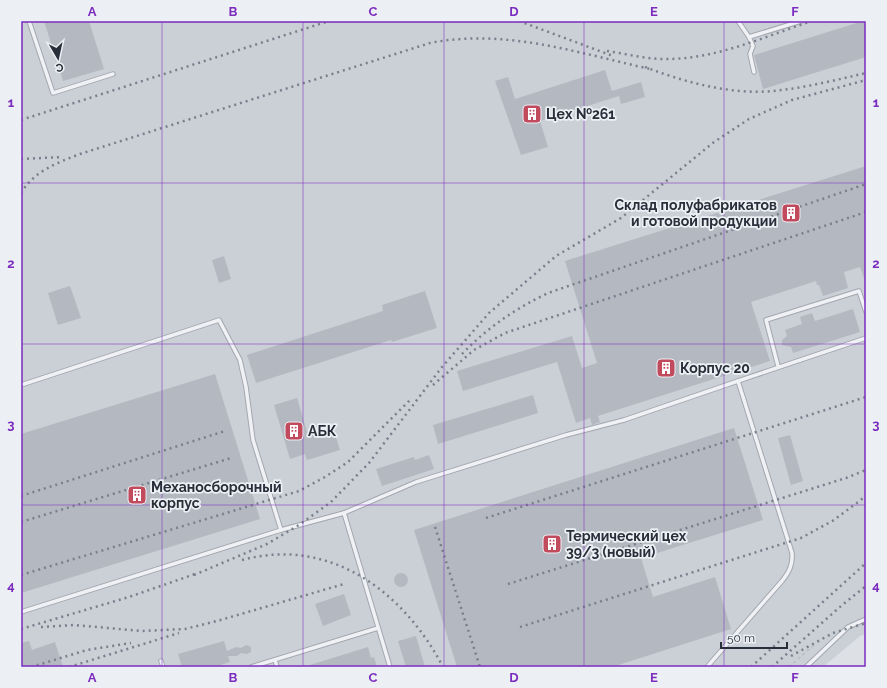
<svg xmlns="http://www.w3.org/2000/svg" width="887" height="688" font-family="Raleway,sans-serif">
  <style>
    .built { fill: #cbcfd6 }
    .building { fill: #b4b9c1 }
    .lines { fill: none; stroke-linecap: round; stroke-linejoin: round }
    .lane-casing { stroke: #a3a7ae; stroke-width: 5.5 }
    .path { stroke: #bbbec4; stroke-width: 1.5; stroke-dasharray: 3 3; stroke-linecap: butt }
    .lane { stroke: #eff1f4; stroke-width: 3.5 }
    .rail { stroke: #78808d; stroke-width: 2.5; stroke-dasharray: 2 4; stroke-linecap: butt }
    .grid { fill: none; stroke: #7b2cbf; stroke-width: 1; stroke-opacity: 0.55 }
    .labels { text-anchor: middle; stroke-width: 3.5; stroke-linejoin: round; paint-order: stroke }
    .poi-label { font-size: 14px; font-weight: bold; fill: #282e3a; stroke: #eceff3; text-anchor: start }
    .neatline { fill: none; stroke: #7b2cbf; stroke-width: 1.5 }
    .grid-label { font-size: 13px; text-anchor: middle; font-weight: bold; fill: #7b2cbf }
  </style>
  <rect width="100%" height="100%" fill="#dde0e5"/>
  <!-- built -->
  <path class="built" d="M21,21H866V634L860,636L823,667H21Z"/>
  <!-- building -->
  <g class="building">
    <path d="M44,21H89L104,69L63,81Z"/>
    <path d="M863,21H866V57L763,89L754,55Z"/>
    <path d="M605,70L612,91L641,82L645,97L621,104L619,96L540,121L548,147L521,155L495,81L508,77L515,99Z"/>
    <path d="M866,166V281H865L860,267L844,272L848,288L823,296L819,285H817L816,281L751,302L770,361L598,416L600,422L592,425L590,418L576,423L557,362L463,391L457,371L572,336L582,368L597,363L565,261Z"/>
    <path d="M224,256L231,279L219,283L212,260Z"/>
    <path d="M70,286L81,318L58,325L48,293Z"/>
    <path d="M425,291L437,328L392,342L391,340L256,383L247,355L383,311L382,305Z"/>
    <path d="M853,309L860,332L793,353L791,347L782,345V340L787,336L785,330L802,324L800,317L812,313L815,321Z"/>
    <path d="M215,374L260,519L21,593V434Z"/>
    <path d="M533,395L538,413L438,444L433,425Z"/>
    <path d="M297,398L308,435L333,428L340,450L307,460L305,454L290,459L274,405Z"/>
    <path d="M734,428L763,520L641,558L653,597L715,577L731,629L612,667H457L414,530Z"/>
    <path d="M790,435L803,481L791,485L778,438Z"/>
    <path d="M429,455L434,469L382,486L376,469L414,457L415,460Z"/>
    <circle cx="401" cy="580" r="7"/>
    <path d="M344,594L351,615L323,626L315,604Z"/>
    <path d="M416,636L425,667H406L398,641Z"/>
    <path d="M29,641L32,650L55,642L63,667H21V643Z"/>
    <path d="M224,641L227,651L236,647L241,648L246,645L251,647V652L247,654L241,653L237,656H228L230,662L214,667H182L178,654Z"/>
    <path d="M368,647L371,658L374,657L377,667H310V665Z"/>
  </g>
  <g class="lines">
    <defs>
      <g id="lane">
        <path d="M29,21L53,93L113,74"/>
        <path d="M738,21L749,37"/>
        <path d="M754,72L750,54L753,46L749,37L801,21"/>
        <path d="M778,366L766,320L859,291L866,312"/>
        <path d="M738,381L866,338"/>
        <path d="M21,385L219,320L240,360L246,387L253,440L281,530"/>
        <path d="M344,513L416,482L566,435L624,420L738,381L792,553C793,565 789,572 782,581L707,667"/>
        <path d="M21,612L281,530L344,513L390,667"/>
        <path d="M275,660L277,667"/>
        <path d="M161,661L163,667"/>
        <path d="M251,667L378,628"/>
        <path d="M806,667L848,627L866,619"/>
      </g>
    </defs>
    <!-- lane casing -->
    <use href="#lane" class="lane-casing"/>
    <!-- path -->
    <path class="path" d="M789,667L815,644"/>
    <!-- lane -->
    <use href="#lane" class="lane"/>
    <!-- rail -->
    <g class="rail">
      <path d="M519,21L613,56"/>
      <path d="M607,51C628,54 649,60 670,59C719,58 766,36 812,21"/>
      <path d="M645,67C684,82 731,95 773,91C804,88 836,80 866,73"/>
      <path d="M21,120L329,21"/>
      <path d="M21,159L63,157"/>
      <path d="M21,193C34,171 57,163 80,154L430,43C505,28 578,53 650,69"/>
      <path d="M462,354C488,327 515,309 548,293L866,184"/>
      <path d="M21,365V366"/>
      <path d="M433,385L474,350L505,333L866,212"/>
      <path d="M21,496L225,431"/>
      <path d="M486,518L866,397"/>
      <path d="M21,522L231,458"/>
      <path d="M435,527L480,667"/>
      <path d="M242,560C330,536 404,592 443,667"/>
      <path d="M21,575L299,491L325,477L348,462L412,398"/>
      <path d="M194,575L267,544L299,525L331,502L369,463L442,367L489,313L556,256L621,218L714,142L749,119L792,100L866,80"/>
      <path d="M508,584L846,478L866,470"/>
      <path d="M41,627L74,625L142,631L185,629L217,621L344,584"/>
      <path d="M520,627L801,538L834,520L866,496"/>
      <path d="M21,629L129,597L198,573"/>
      <path d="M791,656L833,633L866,623"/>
      <path d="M31,667L87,650L131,643"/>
      <path d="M69,667L179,633"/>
      <path d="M751,667L866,563"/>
      <path d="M772,667L841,606L866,586"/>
    </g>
  </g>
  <!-- grid -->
  <path class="grid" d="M162,21V667M303,21V667M444,21V667M584,21V667M724,21V667M21,183H866M21,344H866M21,505H866"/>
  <!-- icons -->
  <defs>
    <symbol id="building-square" viewBox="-11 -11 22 22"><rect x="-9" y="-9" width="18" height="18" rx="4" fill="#c14b5d" stroke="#eceff3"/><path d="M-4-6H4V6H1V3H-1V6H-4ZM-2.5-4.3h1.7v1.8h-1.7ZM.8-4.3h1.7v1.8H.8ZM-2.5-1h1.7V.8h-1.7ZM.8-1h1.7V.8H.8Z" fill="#fff"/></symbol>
  </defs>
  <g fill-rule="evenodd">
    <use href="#building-square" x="521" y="103" width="22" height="22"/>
    <use href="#building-square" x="780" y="202" width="22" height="22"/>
    <use href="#building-square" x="655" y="357" width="22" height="22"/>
    <use href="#building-square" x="283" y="420" width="22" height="22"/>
    <use href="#building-square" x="126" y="484" width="22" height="22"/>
    <use href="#building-square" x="541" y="533" width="22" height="22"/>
  </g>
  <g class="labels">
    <!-- poi labels -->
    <g class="poi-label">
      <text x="546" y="119">Цех №261</text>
      <text x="777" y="210" text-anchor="end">Склад полуфабрикатов<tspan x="777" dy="16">и готовой продукции</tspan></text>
      <text x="680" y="373">Корпус 20</text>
      <text x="308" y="436">АБК</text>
      <text x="151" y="492">Механосборочный<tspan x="151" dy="16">корпус</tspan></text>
      <text x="566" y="541">Термический цех<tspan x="566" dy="16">39/3 (новый)</tspan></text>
    </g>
  </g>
  <!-- border -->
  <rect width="887" height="688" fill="none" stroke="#eceff3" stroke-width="44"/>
  <!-- north arrow -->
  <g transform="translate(58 58) rotate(171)" stroke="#eceff3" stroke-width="3" paint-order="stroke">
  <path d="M0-3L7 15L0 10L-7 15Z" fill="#282e3a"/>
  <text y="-6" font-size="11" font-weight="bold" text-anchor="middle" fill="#282e3a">С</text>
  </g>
  <!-- scale -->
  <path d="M721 642v6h66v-6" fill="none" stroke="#282e3a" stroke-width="2"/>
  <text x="727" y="642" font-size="12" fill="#282e3a" stroke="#eceff3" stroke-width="3" paint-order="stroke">50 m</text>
  <rect x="22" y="22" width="843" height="644" class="neatline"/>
  <g class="grid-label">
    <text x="92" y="16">A</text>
    <text x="233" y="16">B</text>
    <text x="373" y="16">C</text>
    <text x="514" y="16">D</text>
    <text x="654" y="16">E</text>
    <text x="795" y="16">F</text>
    <text x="11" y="107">1</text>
    <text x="876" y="107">1</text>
    <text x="11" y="268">2</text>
    <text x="876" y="268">2</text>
    <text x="11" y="429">3</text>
    <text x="876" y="429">3</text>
    <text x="11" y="590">4</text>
    <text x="876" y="590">4</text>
    <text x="92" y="682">A</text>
    <text x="233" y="682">B</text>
    <text x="373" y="682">C</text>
    <text x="514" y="682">D</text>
    <text x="654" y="682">E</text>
    <text x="795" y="682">F</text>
  </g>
</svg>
